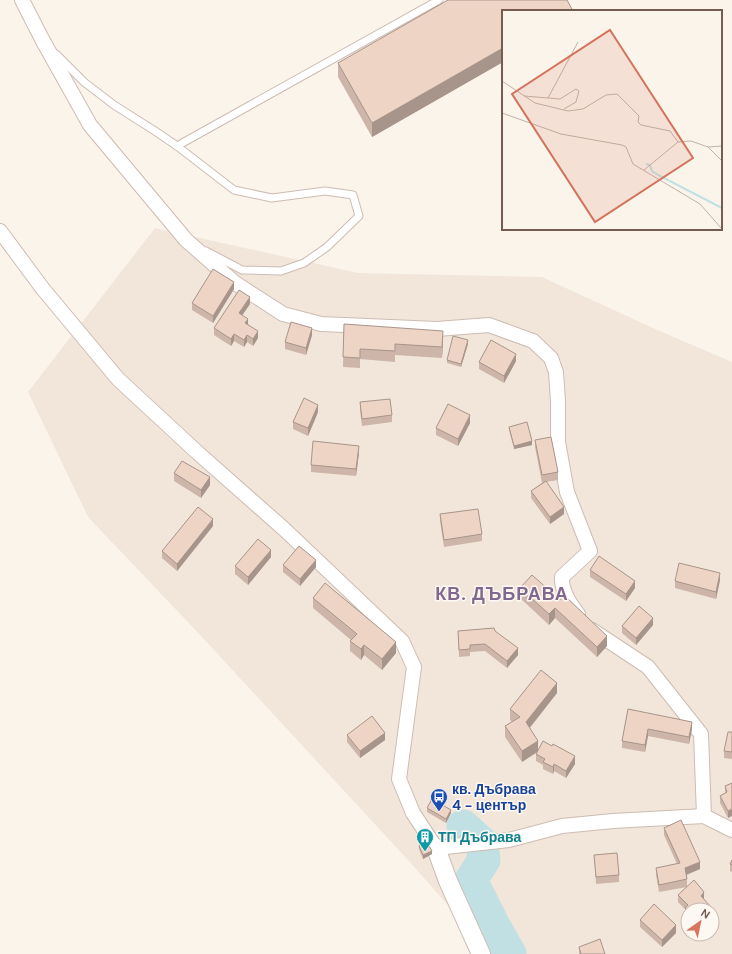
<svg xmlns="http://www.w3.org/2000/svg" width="732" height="954" font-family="'DM Sans',sans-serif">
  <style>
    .residential { fill: #f2e6da; fill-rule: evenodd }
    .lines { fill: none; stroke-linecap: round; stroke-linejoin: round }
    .river { stroke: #c1e0e3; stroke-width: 33 }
    .service-casing { stroke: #cdbcb2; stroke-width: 9 }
    .minor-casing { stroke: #cdbcb2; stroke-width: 16 }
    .tertiary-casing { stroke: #cdbcb2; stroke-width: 20 }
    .service { stroke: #fff; stroke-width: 7 }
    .minor { stroke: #fff; stroke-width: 14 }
    .tertiary { stroke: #fff; stroke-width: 18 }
    .wall { fill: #cdb6a9 }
    .shaded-wall { fill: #a7948a }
    .building { fill: #eed4c5; stroke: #a7948a }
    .labels { text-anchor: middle; stroke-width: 3; stroke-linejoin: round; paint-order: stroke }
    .transit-label { font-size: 14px; font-weight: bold; fill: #164399; stroke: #fef8f2; text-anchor: start }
    .culture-label { font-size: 14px; font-weight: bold; fill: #0d838f; stroke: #fef8f2; text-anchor: start }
    .district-label { font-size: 18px; font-weight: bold; letter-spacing: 1px; fill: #81688f; stroke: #fef8f2 }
    .inset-river { fill: none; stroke: #c1e0e3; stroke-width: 2 }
    .inset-road { fill: none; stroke: #c1b2a8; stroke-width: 1 }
    .view { fill: #d4735c; fill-opacity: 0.15; stroke: #d4735c; stroke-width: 2 }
    .inset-edge { fill: none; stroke: #745c50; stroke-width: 2 }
  </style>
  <rect width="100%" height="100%" fill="#fbf4eb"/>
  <!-- residential -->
  <path class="residential" d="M155,228L358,273L542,277L655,329L732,362V954H491L408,860L202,637L88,517L28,392ZM688,910H712V934H688Z"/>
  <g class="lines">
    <!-- river -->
    <path class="river" d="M463,826L482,843L484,860L471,880L492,922L510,954"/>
    <defs>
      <g id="service">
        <path d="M56,54L84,82L114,105L155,131L177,146L234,190L272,198L325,191L353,195L359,216L327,247L304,263L281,271L242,270L206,251"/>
        <path d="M177,146L439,0"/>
      </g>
      <g id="minor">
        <path d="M22,0L43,41L90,125L186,240L235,283L283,314L321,324L437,329L489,325L533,341L551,358L556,372L558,401V442L567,492L590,551L562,577C561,591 570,604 578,614"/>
        <path d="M0,231L43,289L118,379L198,453L284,529L402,641L414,667L399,779L413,813L436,848L509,840L562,826L613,821L704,816"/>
        <path d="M592,630L648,667L701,734L704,816L732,830"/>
      </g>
      <path id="tertiary" d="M436,848L448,881L481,954"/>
    </defs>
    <!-- service casing -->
    <use href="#service" class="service-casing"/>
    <!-- minor casing -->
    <use href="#minor" class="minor-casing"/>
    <!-- tertiary casing -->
    <use href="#tertiary" class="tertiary-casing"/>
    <!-- service -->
    <use href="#service" class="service"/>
    <!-- minor -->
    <use href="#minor" class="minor"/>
    <!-- tertiary -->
    <use href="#tertiary" class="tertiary"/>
  </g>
  <!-- wall -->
  <g class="wall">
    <path d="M503,11V62L372,137L338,77V63Z"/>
    <path d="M234,289L213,323L192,310V303Z"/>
    <path d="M250,304L242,315L248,324L258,338L253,346L247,342L244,347L234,341L231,346L214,335V328Z"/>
    <path d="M344,324L443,341L442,358L395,355V362L360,359V368L343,367Z"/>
    <path d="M312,335L306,355L285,349V342Z"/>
    <path d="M468,344L461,367L447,363V360Z"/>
    <path d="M516,361L504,383L479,369V362Z"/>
    <path d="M360,402L392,415V422L362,426L360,410Z"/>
    <path d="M318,412L308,436L293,429V422Z"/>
    <path d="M470,423L458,446L436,435V428Z"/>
    <path d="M509,427L532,445L514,449L509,430Z"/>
    <path d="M535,440L558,472V480L546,482L564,514L550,524L531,498V491L543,482L542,483L535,447Z"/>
    <path d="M359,453L356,476L311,472V465Z"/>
    <path d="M174,473L210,485L201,498L174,481Z"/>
    <path d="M440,514L482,534V541L444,547L440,521Z"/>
    <path d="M213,526L177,571L162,558V551Z"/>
    <path d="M271,557L248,585L235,574V566Z"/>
    <path d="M283,565L316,567L300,586L283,572Z"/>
    <path d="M590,570L635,588L626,601L590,577Z"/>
    <path d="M720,580L716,599L675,588V581Z"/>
    <path d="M520,588L560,600L607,646L597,657L555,618L549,625L520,598Z"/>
    <path d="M313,598L396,653L382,670L364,655L361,660L350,651V641L351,640L313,608Z"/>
    <path d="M653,625L636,645L622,633V626Z"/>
    <path d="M458,631H495L518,655L507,668L485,651L470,652V656L459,657Z"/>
    <path d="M557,693L530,728L538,751L575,764L566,778L554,771L553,774L543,769V765L536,761V754L538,752L522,762L505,737V726L512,722L510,720V709Z"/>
    <path d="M628,709L692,729L689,744L648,736L645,752L622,748V741Z"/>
    <path d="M732,732V759L724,758V751Z"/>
    <path d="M347,735L385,740L360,758L347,742Z"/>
    <path d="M732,783L728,818L720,803V796L725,793V786Z"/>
    <path d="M427,808L451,813L446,823L427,812Z"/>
    <path d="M664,828L700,869L687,875V886L704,899L711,910H688V918L685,915V909L678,902V895L687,887L659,892L656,875V868L677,864L664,835Z"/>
    <path d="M419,846L432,854L423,859L419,849Z"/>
    <path d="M594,855L619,875V882L596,884Z"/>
    <path d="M732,860V872L730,871V864Z"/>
    <path d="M640,920L676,933L662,947L640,927Z"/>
    <path d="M579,947L605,954H579Z"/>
  </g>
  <!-- shaded-wall -->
  <g class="shaded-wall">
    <path d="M503,48V62L372,137V123Z"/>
    <path d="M234,282V289L213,323V316Z"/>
    <path d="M250,297V304L239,320V313Z"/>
    <path d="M248,319V326L245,323Z"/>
    <path d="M312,328V335L306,355V348Z"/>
    <path d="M258,331V338L253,346V339Z"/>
    <path d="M443,331V341L442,358V347Z"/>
    <path d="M234,334V341L231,346V339Z"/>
    <path d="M247,335V342L244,347V340Z"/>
    <path d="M468,340V344L461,367V364Z"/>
    <path d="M516,354V361L504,383V376Z"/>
    <path d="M318,405V412L308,436V428Z"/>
    <path d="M470,415V423L458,446V439Z"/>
    <path d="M532,441V445L514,449V446Z"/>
    <path d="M359,446V453L356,476V469Z"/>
    <path d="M210,477V485L201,498V490Z"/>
    <path d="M564,507V514L550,524V517Z"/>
    <path d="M213,519V526L177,571V564Z"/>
    <path d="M271,550V557L248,585V577Z"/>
    <path d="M316,560V567L300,586V579Z"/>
    <path d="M720,573V580L716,599V592Z"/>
    <path d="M635,581V588L626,601V594Z"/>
    <path d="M555,608V618L549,625V614Z"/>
    <path d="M653,618V625L636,645V638Z"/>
    <path d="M607,636V646L597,657V647Z"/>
    <path d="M396,642V653L382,670V659Z"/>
    <path d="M364,645V655L361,660V649Z"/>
    <path d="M518,648V655L507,668V661Z"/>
    <path d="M557,683V693L526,732V722Z"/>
    <path d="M692,722V729L689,744V737Z"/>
    <path d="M648,729V736L645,752V745Z"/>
    <path d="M385,733V740L360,758V751Z"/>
    <path d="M538,741V751L522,762V751Z"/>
    <path d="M575,756V764L566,778V771Z"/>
    <path d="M554,764V771L553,774V767Z"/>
    <path d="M732,809V816L728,818V811Z"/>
    <path d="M451,810V813L446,823V819Z"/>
    <path d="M432,851V854L423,859V855Z"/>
    <path d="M700,862V869L685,875V868Z"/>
    <path d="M704,892V899L701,903V896Z"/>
    <path d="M676,925V933L662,947V940Z"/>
  </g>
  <!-- building -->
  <g class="building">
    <path d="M448,0H567L573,11H503V48L372,123L338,63Z"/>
    <path d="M213,269L234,282L213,316L192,303Z"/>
    <path d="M239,290L250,297L239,313L248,319L245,323L258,331L253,339L247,335L244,340L234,334L231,339L214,328Z"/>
    <path d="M291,322L312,328L306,348L285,342Z"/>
    <path d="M344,324L443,331L442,347L395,344V351L360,349V358L343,357Z"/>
    <path d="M453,336L468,340L461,364L447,360Z"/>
    <path d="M491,340L516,354L504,376L479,362Z"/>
    <path d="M304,398L318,405L308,428L293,422Z"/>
    <path d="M390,399L392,415L362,419L360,402Z"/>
    <path d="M448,404L470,415L458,439L436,428Z"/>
    <path d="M527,422L532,441L514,446L509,427Z"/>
    <path d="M551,437L558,472L542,475L535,440Z"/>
    <path d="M313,441L359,446L356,469L311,465Z"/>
    <path d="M182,461L210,477L201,490L174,473Z"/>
    <path d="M546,481L564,507L550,517L531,491Z"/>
    <path d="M198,507L213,519L177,564L162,551Z"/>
    <path d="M478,509L482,534L444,540L440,514Z"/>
    <path d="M258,539L271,550L248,577L235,566Z"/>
    <path d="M299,546L316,560L300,579L283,565Z"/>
    <path d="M599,556L635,581L626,594L590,570Z"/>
    <path d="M679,563L720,573L716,592L675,581Z"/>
    <path d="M532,575L560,600L564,595L607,636L597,647L555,608L549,614L520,588Z"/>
    <path d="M325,583L396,642L382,659L364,645L361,649L350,641L357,634L313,598Z"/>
    <path d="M639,606L653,618L636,638L622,626Z"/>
    <path d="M494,628L495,631L518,648L507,661L485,644L470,645V649L459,650L458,631Z"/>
    <path d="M541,670L557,683L526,722L538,741L522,751L505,726L520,717L510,709Z"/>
    <path d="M628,709L692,722L689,737L648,729L645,745L622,741Z"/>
    <path d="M372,716L385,733L360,751L347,735Z"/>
    <path d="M728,732H732V752L724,751Z"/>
    <path d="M543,741L552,746L553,744L575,756L566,771L554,764L553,767L543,762L545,759L536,754Z"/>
    <path d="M732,783V809L728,811L720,796L727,792L725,786Z"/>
    <path d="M432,799L451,810L446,819L427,808Z"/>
    <path d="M681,820L700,862L685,868L687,879L659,885L656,868L680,863L664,828Z"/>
    <path d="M427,842L432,851L423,855L419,846Z"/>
    <path d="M617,853L619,875L596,877L594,855Z"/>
    <path d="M732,860V865L730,864Z"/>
    <path d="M694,880L704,892L701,896L711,907L708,910H688V911L685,908L688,905L678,895Z"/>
    <path d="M654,904L676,925L662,940L640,920Z"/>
    <path d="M600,939L605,954H581L579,947Z"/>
  </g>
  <!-- icons -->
  <defs>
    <symbol id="bus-pin" viewBox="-11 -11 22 30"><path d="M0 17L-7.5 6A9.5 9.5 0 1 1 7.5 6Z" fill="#1a4fb4" stroke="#fef8f2"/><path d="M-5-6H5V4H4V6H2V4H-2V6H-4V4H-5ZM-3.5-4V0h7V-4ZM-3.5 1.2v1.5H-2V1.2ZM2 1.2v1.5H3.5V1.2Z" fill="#fff"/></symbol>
    <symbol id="building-pin" viewBox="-11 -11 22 30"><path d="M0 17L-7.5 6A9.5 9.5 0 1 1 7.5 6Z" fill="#0f9aa8" stroke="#fef8f2"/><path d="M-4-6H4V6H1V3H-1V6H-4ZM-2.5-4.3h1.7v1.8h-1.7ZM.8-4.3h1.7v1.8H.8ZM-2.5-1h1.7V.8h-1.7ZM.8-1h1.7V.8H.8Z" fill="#fff"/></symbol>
  </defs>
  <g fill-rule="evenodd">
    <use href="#bus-pin" x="429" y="787" width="20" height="27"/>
    <use href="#building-pin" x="415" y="827" width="20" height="27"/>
  </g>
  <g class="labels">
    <!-- transit labels -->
    <g class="transit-label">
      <text x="452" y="794">кв. Дъбрава<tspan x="452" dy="16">4 - център</tspan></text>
    </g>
    <!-- culture labels -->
    <g class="culture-label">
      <text x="438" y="842">ТП Дъбрава</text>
    </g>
    <!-- district labels -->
    <g class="district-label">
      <text x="502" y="600">КВ. ДЪБРАВА</text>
    </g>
  </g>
  <!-- overview -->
  <g transform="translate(502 10)">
    <rect width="220" height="220" fill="#fbf4eb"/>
    <path class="inset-river" d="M144,154L148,155L150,161L156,165L220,198"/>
    <path class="inset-road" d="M0,71L33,93L66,101L81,99L104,85L115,84L137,106L136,112L139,115L168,121L176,132L189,131L206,137L220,136M22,86L58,89L74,79L77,81L74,92L62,99M46,88L76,32M0,103L59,124L120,135L124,137L131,154L198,194L220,219M206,137L220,151M142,160L176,132"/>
    <path class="view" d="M108,20L191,148L93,212L10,84Z"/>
    <rect width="220" height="220" class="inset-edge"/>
  </g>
  <!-- north arrow -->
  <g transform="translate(700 922) rotate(33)"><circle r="19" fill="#fef8f2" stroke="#c7bab1"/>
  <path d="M0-3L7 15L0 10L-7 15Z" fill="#d9745d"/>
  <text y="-6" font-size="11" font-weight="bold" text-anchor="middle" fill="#745c50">N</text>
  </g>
</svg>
